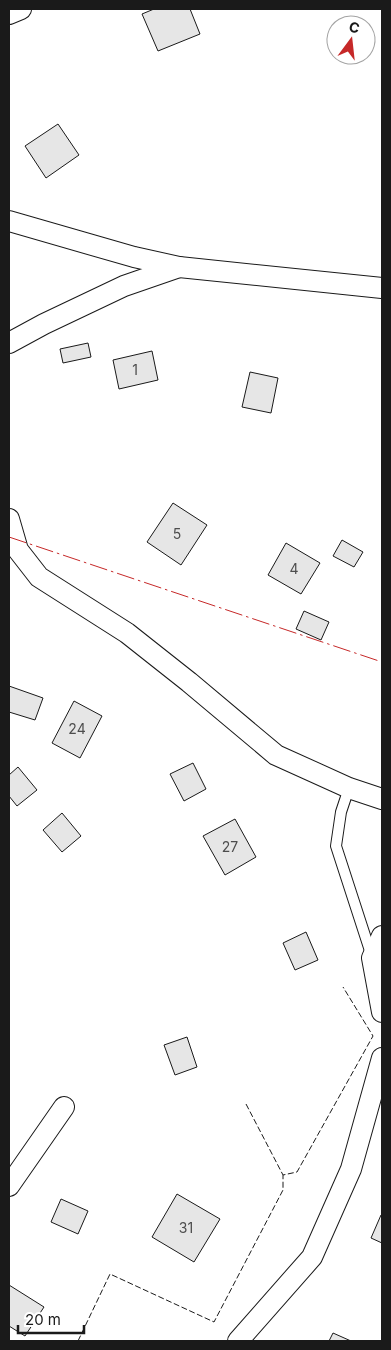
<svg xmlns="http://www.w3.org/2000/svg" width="391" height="1350" font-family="Inter,sans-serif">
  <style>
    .building { fill: #e6e6e6; stroke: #1a1a1a }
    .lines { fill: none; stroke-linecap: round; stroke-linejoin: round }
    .service-casing { stroke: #1a1a1a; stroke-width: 12 }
    .minor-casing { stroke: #1a1a1a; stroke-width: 22 }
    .service { stroke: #fff; stroke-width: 10 }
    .minor { stroke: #fff; stroke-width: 20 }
    .fence { stroke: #1a1a1a; stroke-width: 1; stroke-dasharray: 6 2.5; stroke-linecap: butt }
    .power { stroke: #c62828; stroke-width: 1; stroke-dasharray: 18 4 2.5 4; stroke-linecap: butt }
    .labels { text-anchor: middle; stroke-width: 4; stroke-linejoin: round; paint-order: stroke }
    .number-label { font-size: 14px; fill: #4d4d4d }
  </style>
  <rect width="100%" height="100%" fill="#fff"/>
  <!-- building -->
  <g class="building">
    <path d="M154,9H190L200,34L158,51L142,14Z"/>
    <path d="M58,124L79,155L46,178L25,146Z"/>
    <path d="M88,343L91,357L63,363L60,349Z"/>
    <path d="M152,351L158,380L119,389L113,360Z"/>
    <path d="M250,372L278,378L271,413L242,407Z"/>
    <path d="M173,503L207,525L181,565L147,542Z"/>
    <path d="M342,540L363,552L354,567L333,556Z"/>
    <path d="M286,543L320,563L301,594L268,575Z"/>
    <path d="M304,611L329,622L321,640L296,629Z"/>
    <path d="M9,686L43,698L35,720L9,712Z"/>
    <path d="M74,701L102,716L80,758L52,743Z"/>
    <path d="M193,763L206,789L184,801L170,774Z"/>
    <path d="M18,767L37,790L17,806L9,796V775Z"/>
    <path d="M62,813L81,836L62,852L43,830Z"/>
    <path d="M235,819L256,857L225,875L203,836Z"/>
    <path d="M306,932L318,960L295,970L283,943Z"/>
    <path d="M187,1037L197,1067L175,1075L164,1045Z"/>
    <path d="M177,1194L220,1219L194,1262L152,1237Z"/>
    <path d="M61,1199L88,1211L78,1234L51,1222Z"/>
    <path d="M381,1215H382V1243L371,1238Z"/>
    <path d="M9,1285L44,1307L25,1336L9,1326Z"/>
    <path d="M333,1333L351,1341H329Z"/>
  </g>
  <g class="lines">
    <defs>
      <path id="service" d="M349,788L341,812L336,846L372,957"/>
      <g id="minor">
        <path d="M9,14L21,9"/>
        <path d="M9,221L134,257L179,267L382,288"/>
        <path d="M9,343L44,324L124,286L179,267"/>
        <path d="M9,519L18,550L39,577L127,633L189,682L276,755L349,788L382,799"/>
        <path d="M382,936L372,958L382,1012"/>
        <path d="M9,1186L64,1107"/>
        <path d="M238,1341L312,1257L351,1169L382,1058"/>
      </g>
    </defs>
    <!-- service casing -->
    <use href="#service" class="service-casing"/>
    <!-- minor casing -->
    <use href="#minor" class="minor-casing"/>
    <!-- service -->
    <use href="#service" class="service"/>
    <!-- minor -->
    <use href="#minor" class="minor"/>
    <!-- fence -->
    <g class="fence">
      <path d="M246,1104L283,1175L297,1172L373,1036L343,987"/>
      <path d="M78,1341L110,1274L214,1322L283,1190V1175"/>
    </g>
    <!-- power -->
    <path class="power" d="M9,537L382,662"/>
  </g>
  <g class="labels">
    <!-- number labels -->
    <g class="number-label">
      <text x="135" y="375">1</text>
      <text x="177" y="539">5</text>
      <text x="294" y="574">4</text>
      <text x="77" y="734">24</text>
      <text x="230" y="852">27</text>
      <text x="186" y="1233">31</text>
    </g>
  </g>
  <!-- border -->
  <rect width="391" height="1350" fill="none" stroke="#1a1a1a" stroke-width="20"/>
  <!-- north arrow -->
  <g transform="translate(351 40) rotate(15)"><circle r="24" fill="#ffffff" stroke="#a3a3a3"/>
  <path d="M0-4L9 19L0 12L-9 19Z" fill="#c62828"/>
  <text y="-8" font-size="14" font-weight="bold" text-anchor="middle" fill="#1a1a1a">С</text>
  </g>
  <!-- scale -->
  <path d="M18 1325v8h66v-8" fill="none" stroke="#1a1a1a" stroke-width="2.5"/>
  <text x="25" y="1325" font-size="15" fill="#1a1a1a" stroke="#ffffff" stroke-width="4" paint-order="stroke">20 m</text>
</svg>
